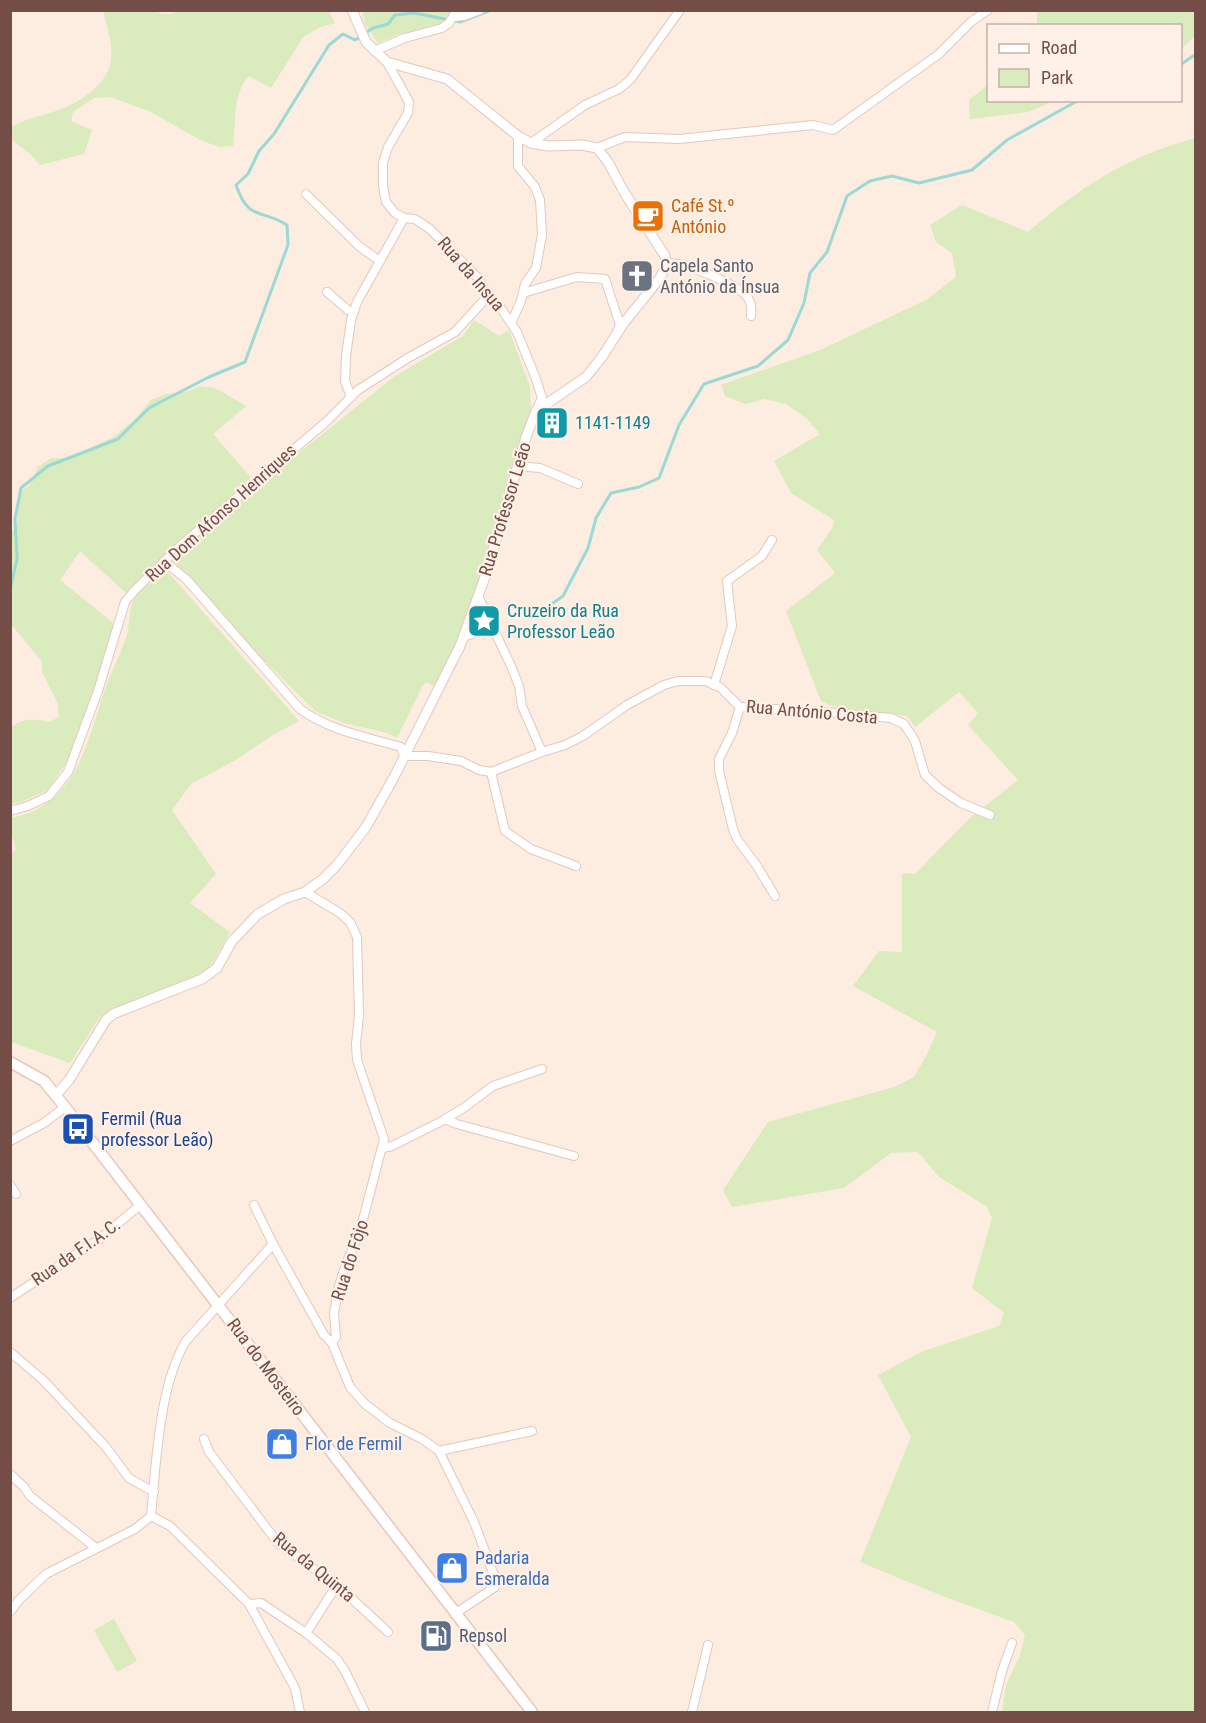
<svg xmlns="http://www.w3.org/2000/svg" width="1206" height="1723" font-family="'Roboto Condensed',sans-serif">
  <style>
    .green { fill: #daebbe }
    .lines { fill: none; stroke-linecap: round; stroke-linejoin: round }
    .stream { stroke: #9ad9d5; stroke-width: 3 }
    .minor-casing { stroke: #e3c8bf; stroke-width: 10 }
    .tertiary-casing { stroke: #e3c8bf; stroke-width: 11 }
    .secondary-casing { stroke: #e8c7bc; stroke-width: 13 }
    .minor { stroke: #fff; stroke-width: 8 }
    .tertiary { stroke: #fff; stroke-width: 9 }
    .secondary { stroke: #fff; stroke-width: 10 }
    .labels { text-anchor: middle; stroke-width: 4.5; stroke-linejoin: round; paint-order: stroke }
    .food-label { font-size: 18px; fill: #c56008; stroke: #fff1e7; text-anchor: start }
    .worship-label { font-size: 18px; fill: #5b616d; stroke: #fff1e7; text-anchor: start }
    .street-label { font-size: 18px; fill: #744d47; stroke: #fff1e7 }
    .culture-label { font-size: 18px; fill: #0d838f; stroke: #fff1e7; text-anchor: start }
    .transit-label { font-size: 18px; fill: #164399; stroke: #fff1e7; text-anchor: start }
    .shop-label { font-size: 18px; fill: #366cbe; stroke: #fff1e7; text-anchor: start }
    .service-label { font-size: 18px; fill: #4e5e75; stroke: #fff1e7; text-anchor: start }
  </style>
  <rect width="100%" height="100%" fill="#fdece0"/>
  <!-- green -->
  <g class="green">
    <path d="M183,10L329,11L335,23L321,27L304,36L271,88L249,76C232,94 236,124 233,146L220,147L202,141L149,111L110,97L94,98L73,112L71,121L92,130L84,154L40,165L30,154L11,139V127C25,118 42,116 59,110C79,103 108,84 111,61C113,43 107,27 103,11H155C163,16 174,14 183,10Z"/>
    <path d="M362,11V10L451,11L441,23L397,35L378,43L365,23Z"/>
    <path d="M1037,11H1195V36L1181,49L1180,26L1037,25Z"/>
    <path d="M988,85V100L1054,101L1028,112L970,119L969,100Z"/>
    <path d="M1195,138V1712H1002L1006,1685L1020,1655L1025,1635L1014,1622L945,1597L860,1562L911,1437L878,1375L921,1352L999,1326L1004,1313L972,1288L992,1218L986,1206L939,1177L918,1152L891,1153L844,1188L732,1207L723,1190L768,1122L894,1087L914,1077L926,1056L937,1032L853,986L879,951L902,952V873L915,874L970,818L1018,780L968,725L978,713L959,692L915,727L907,716L834,707L821,701L786,611L835,573L817,550L833,527L834,520L791,493L774,461L820,434L807,419L786,404L764,399L746,404L725,396L721,385L820,350L926,300L956,277L952,253L936,242L930,225L962,205L1028,232C1082,186 1126,157 1195,138Z"/>
    <path d="M474,320L499,336L509,330L530,387L531,412L523,431L513,480L483,582L437,688L427,682L423,685L397,738L387,733L344,723L315,711L251,647L172,560L235,504L395,376L463,336Z"/>
    <path d="M201,386L215,388L246,406L213,434L251,478L142,576L126,593L80,551L60,580L113,623L107,652L68,760L48,790L21,802L11,804V727C25,718 34,719 50,722L59,717L58,704L42,672V662L11,624V529L16,531L20,492L29,486L38,467L51,458H65L80,453L115,436L137,417L151,400L166,394L189,391Z"/>
    <path d="M168,572L299,721L273,735L234,761L191,784L172,810L216,874L190,903L230,932L209,969L185,981L123,1006L100,1017L70,1063L11,1042L10,854L16,850L11,833V818C76,806 87,743 105,689C111,672 120,655 126,638C130,627 128,612 133,602C140,589 155,578 168,572Z"/>
    <path d="M114,1619L137,1661L117,1672L94,1630Z"/>
  </g>
  <g class="lines">
    <!-- stream -->
    <g class="stream">
      <path d="M1180,65L1196,54"/>
      <path d="M10,590L17,559L15,519L21,488L48,466L118,439L149,408L209,377L245,362L288,245L287,225C260,208 249,222 236,185L248,174L259,151L274,134L329,45L343,34L355,40L373,28L388,24L395,15L414,13L460,22L491,10"/>
      <path d="M543,610L563,596L588,548L596,518L611,493L639,487L659,478L679,425L704,384L758,366L788,340L804,303L810,273L827,252L847,196L870,181L892,176L919,183L972,170L1007,140L1079,100"/>
    </g>
    <defs>
      <g id="minor">
        <path d="M453,17L464,16L480,10"/>
        <path d="M374,51L405,38L442,28L449,23L457,10"/>
        <path d="M387,62L409,102L408,113L388,147L383,163V186L386,202L395,213L404,218L415,219L430,229L479,279L488,296L500,307L517,332L536,379L542,398L536,411"/>
        <path d="M531,143L585,105L619,89L630,80L680,10"/>
        <path d="M597,148L625,137L679,139L813,125L833,130L939,54L972,21L988,10"/>
        <path d="M306,194L360,247L380,261"/>
        <path d="M667,264C679,259 741,286 748,298C752,304 752,309 751,316"/>
        <path d="M327,292L348,310L354,312"/>
        <path d="M523,293L577,277L605,279L620,325L617,332"/>
        <path d="M511,323L521,301L525,284L536,268L542,235L540,200L535,187L518,166V136"/>
        <path d="M351,397L345,381L346,356L351,320L357,302L404,218"/>
        <path d="M517,466L540,468L578,484"/>
        <path d="M164,561L187,580L300,709C330,731 367,737 401,747L404,756H428L461,761L479,770L491,772L542,752L565,745L583,736L627,705L664,685L678,681H706L714,685L720,687L740,707L836,713L891,718L904,724L915,741L925,775L939,788L961,803L990,815"/>
        <path d="M478,596L511,666L519,686L522,706L542,752"/>
        <path d="M463,637L492,627"/>
        <path d="M714,685L732,626L727,581L762,556L772,540"/>
        <path d="M740,707L732,733L719,759V771L733,829L737,839L757,866L775,896"/>
        <path d="M491,772L505,831L531,849L576,866"/>
        <path d="M10,811L28,806L49,796L68,772L98,691L125,602L134,591L180,546L326,422L358,390L408,358L455,332L488,296"/>
        <path d="M305,892L340,913L350,922L357,937L359,1015L356,1044L357,1060L384,1139L360,1231L346,1264L339,1286L334,1313L336,1337L332,1343L350,1387L365,1404L390,1423L422,1439L439,1451L474,1522L495,1578V1587L456,1613"/>
        <path d="M445,1119L457,1124L574,1156"/>
        <path d="M10,1141L44,1123L65,1107"/>
        <path d="M383,1148L392,1146L442,1121L465,1107L493,1086L542,1069"/>
        <path d="M10,1185L16,1194"/>
        <path d="M254,1205L273,1244L324,1335L332,1343"/>
        <path d="M10,1298L101,1238L140,1205"/>
        <path d="M10,1352L43,1380L105,1446L129,1478L154,1492"/>
        <path d="M204,1439L209,1452L278,1543L337,1585L388,1632"/>
        <path d="M439,1451L532,1431"/>
        <path d="M10,1474L24,1487L30,1496L96,1548"/>
        <path d="M151,1516C156,1464 159,1385 186,1341L273,1244"/>
        <path d="M151,1516L170,1526L249,1604L295,1688L300,1712"/>
        <path d="M249,1604L261,1603L306,1633L337,1659L345,1671L365,1712"/>
        <path d="M10,1612L19,1600L46,1574L135,1529L151,1516"/>
        <path d="M306,1633L337,1585"/>
        <path d="M692,1712L708,1645"/>
        <path d="M992,1712L1002,1671L1012,1643"/>
      </g>
      <path id="tertiary" d="M56,1095L69,1080L106,1020L113,1014L202,979L217,968L232,941L258,914L284,899L305,892L323,879L337,865L366,827L393,779L460,646L485,577L526,437L536,411L586,377L602,357L623,324L660,278L667,264L665,256L624,192L608,162L597,148L582,145L548,146L531,143L518,136L447,79L387,62L366,42L352,10"/>
      <path id="secondary" d="M10,1062L44,1081L65,1107L532,1712"/>
    </defs>
    <!-- minor casing -->
    <use href="#minor" class="minor-casing"/>
    <!-- tertiary casing -->
    <use href="#tertiary" class="tertiary-casing"/>
    <!-- secondary casing -->
    <use href="#secondary" class="secondary-casing"/>
    <!-- minor -->
    <use href="#minor" class="minor"/>
    <!-- tertiary -->
    <use href="#tertiary" class="tertiary"/>
    <!-- secondary -->
    <use href="#secondary" class="secondary"/>
  </g>
  <!-- icons -->
  <defs>
    <symbol id="cafe-square" viewBox="-11 -11 22 22"><rect x="-9" y="-9" width="18" height="18" rx="4" fill="#e8710a" stroke="#fff1e7"/><path d="M-5.5-4.5H6V0H3Q3 3.5 0 3.5H-2.5Q-5.5 3.5-5.5 0ZM3-3.2v2h1.7v-2ZM-6 4.5H4V6H-6Z" fill="#fff"/></symbol>
    <symbol id="church-square" viewBox="-11 -11 22 22"><rect x="-9" y="-9" width="18" height="18" rx="4" fill="#6b7280" stroke="#fff1e7"/><path d="M-1.2-6h2.4v3.5h3.3v2.4h-3.3V6h-2.4V-.1h-3.3v-2.4h3.3Z" fill="#fff"/></symbol>
    <symbol id="building-square" viewBox="-11 -11 22 22"><rect x="-9" y="-9" width="18" height="18" rx="4" fill="#0f9aa8" stroke="#fff1e7"/><path d="M-4-6H4V6H1V3H-1V6H-4ZM-2.5-4.3h1.7v1.8h-1.7ZM.8-4.3h1.7v1.8H.8ZM-2.5-1h1.7V.8h-1.7ZM.8-1h1.7V.8H.8Z" fill="#fff"/></symbol>
    <symbol id="sight-square" viewBox="-11 -11 22 22"><rect x="-9" y="-9" width="18" height="18" rx="4" fill="#0f9aa8" stroke="#fff1e7"/><path d="M0-6L1.8-2.2L6-1.7L2.9 1.2L3.7 5.4L0 3.3L-3.7 5.4L-2.9 1.2L-6-1.7L-1.8-2.2Z" fill="#fff"/></symbol>
    <symbol id="bus-square" viewBox="-11 -11 22 22"><rect x="-9" y="-9" width="18" height="18" rx="4" fill="#1a4fb4" stroke="#fff1e7"/><path d="M-5-6H5V4H4V6H2V4H-2V6H-4V4H-5ZM-3.5-4V0h7V-4ZM-3.5 1.2v1.5H-2V1.2ZM2 1.2v1.5H3.5V1.2Z" fill="#fff"/></symbol>
    <symbol id="shop-square" viewBox="-11 -11 22 22"><rect x="-9" y="-9" width="18" height="18" rx="4" fill="#3f7fe0" stroke="#fff1e7"/><path d="M-5-2.5h2.3a2.7 3.5 0 0 1 5.4 0H5L5.5 6h-11ZM-1.5-2.5h3a1.5 2.3 0 0 0-3 0Z" fill="#fff"/></symbol>
    <symbol id="fuel-square" viewBox="-11 -11 22 22"><rect x="-9" y="-9" width="18" height="18" rx="4" fill="#5c6f8a" stroke="#fff1e7"/><path d="M-5.5-6h7V0h2V4h1.3V-2.5L3-4.5l.8-.8L6-3V5H2.5V1h-1V6h-7ZM-4.2-4.7v3.2H.2V-4.7Z" fill="#fff"/></symbol>
  </defs>
  <g fill-rule="evenodd">
    <use href="#cafe-square" x="629" y="197" width="38" height="38"/>
    <use href="#church-square" x="618" y="257" width="38" height="38"/>
    <use href="#building-square" x="533" y="404" width="38" height="38"/>
    <use href="#sight-square" x="465" y="602" width="38" height="38"/>
    <use href="#bus-square" x="59" y="1110" width="38" height="38"/>
    <use href="#shop-square" x="263" y="1425" width="38" height="38"/>
    <use href="#shop-square" x="433" y="1549" width="38" height="38"/>
    <use href="#fuel-square" x="417" y="1617" width="38" height="38"/>
  </g>
  <g class="labels">
    <!-- food labels -->
    <g class="food-label">
      <text x="671" y="212">Café St.º<tspan x="671" dy="21">António</tspan></text>
    </g>
    <!-- worship labels -->
    <g class="worship-label">
      <text x="660" y="272">Capela Santo<tspan x="660" dy="21">António da Ínsua</tspan></text>
    </g>
    <!-- street labels -->
    <g class="street-label">
      <text transform="translate(471 274) rotate(49)" y="6">Rua da Insua</text>
      <text transform="translate(505 509) rotate(-73)" y="6">Rua Professor Leão</text>
      <text transform="translate(221 513) rotate(-42)" y="6">Rua Dom Afonso Henriques</text>
      <text transform="translate(812 712) rotate(5)" y="6">Rua António Costa</text>
      <text transform="translate(76 1252) rotate(-35)" y="6">Rua da F.I.A.C.</text>
      <text transform="translate(350 1260) rotate(-72)" y="6">Rua do Fôjo</text>
      <text transform="translate(266 1367) rotate(53)" y="6">Rua do Mosteiro</text>
      <text transform="translate(314 1567) rotate(39)" y="6">Rua da Quinta</text>
    </g>
    <!-- culture labels -->
    <g class="culture-label">
      <text x="575" y="429">1141-1149</text>
      <text x="507" y="617">Cruzeiro da Rua<tspan x="507" dy="21">Professor Leão</tspan></text>
    </g>
    <!-- transit labels -->
    <g class="transit-label">
      <text x="101" y="1125">Fermil (Rua<tspan x="101" dy="21">professor Leão)</tspan></text>
    </g>
    <!-- shop labels -->
    <g class="shop-label">
      <text x="305" y="1450">Flor de Fermil</text>
      <text x="475" y="1564">Padaria<tspan x="475" dy="21">Esmeralda</tspan></text>
    </g>
    <!-- service labels -->
    <g class="service-label">
      <text x="459" y="1642">Repsol</text>
    </g>
  </g>
  <!-- border -->
  <rect width="1206" height="1723" fill="none" stroke="#744d47" stroke-width="24"/>
  <!-- legend -->
  <rect x="987" y="24" width="195" height="78" fill="#fff1e7" stroke="#c7afa7" stroke-width="1.5"/>
  <rect x="999" y="44" width="30" height="9" fill="#ffffff" stroke="#c7afa7" stroke-width="1.5"/>
  <text x="1041" y="54" font-size="18" fill="#744d47">Road</text>
  <rect x="999" y="69" width="30" height="18" fill="#daebbe" stroke="#c7afa7" stroke-width="1.5"/>
  <text x="1041" y="84" font-size="18" fill="#744d47">Park</text>
</svg>
